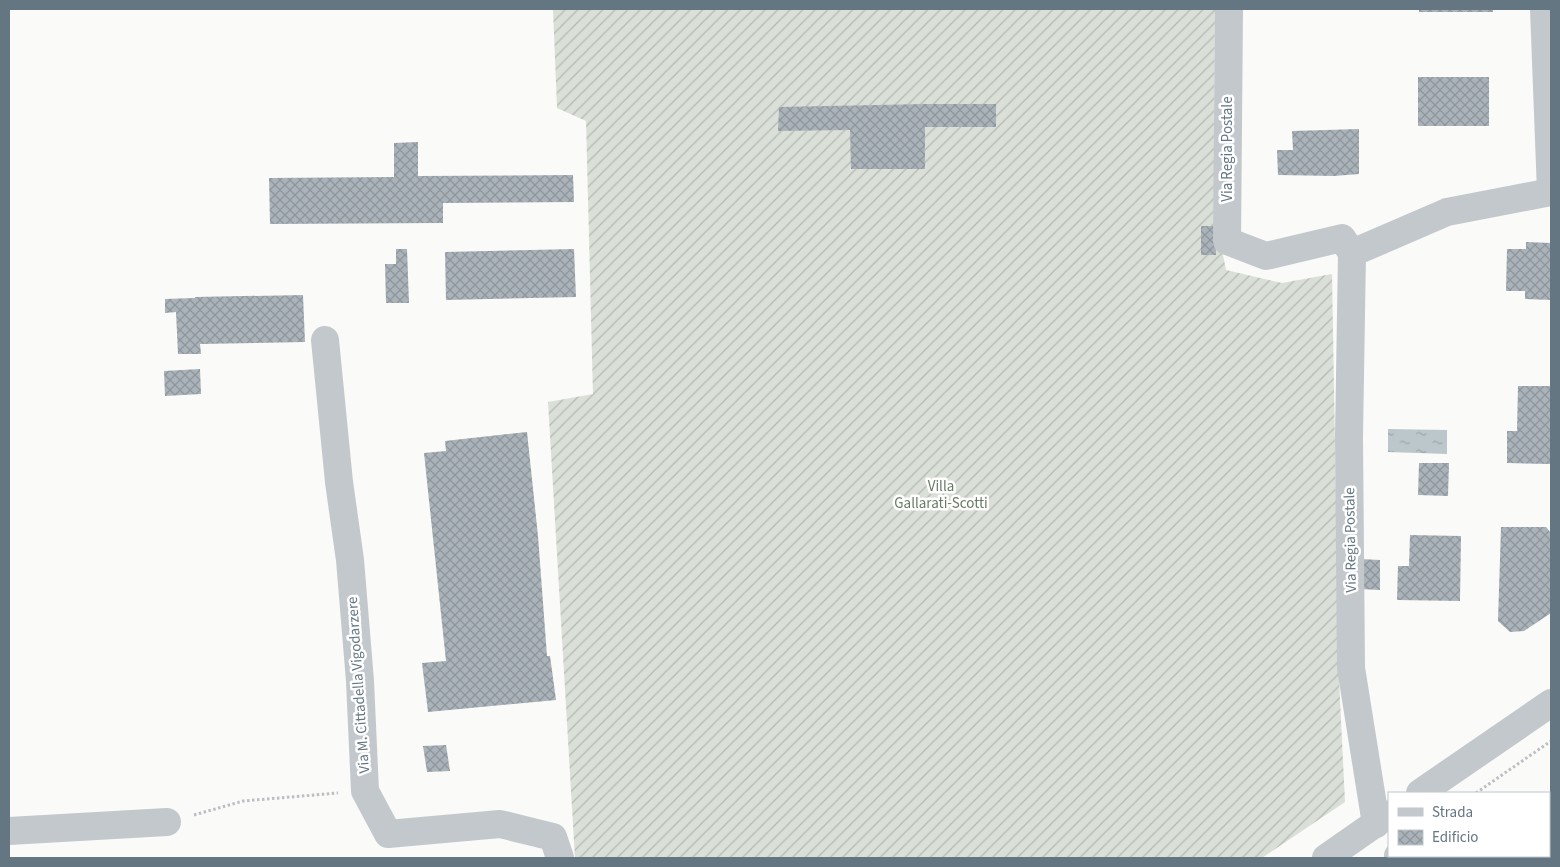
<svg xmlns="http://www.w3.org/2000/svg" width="1560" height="867" font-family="'Source Sans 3',sans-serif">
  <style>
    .garden { fill: url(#garden-furrows) }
    .water { fill: url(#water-ripples) }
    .building { fill: url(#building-cross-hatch) }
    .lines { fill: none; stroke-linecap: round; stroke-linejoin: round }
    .path { stroke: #bbbfc2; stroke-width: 3; stroke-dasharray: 2.5 2.5; stroke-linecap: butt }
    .minor { stroke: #c3c8cc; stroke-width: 28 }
    .labels { text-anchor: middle; stroke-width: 5; stroke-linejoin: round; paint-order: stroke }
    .street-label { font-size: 15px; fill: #657683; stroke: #fff }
    .park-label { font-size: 15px; fill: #687a64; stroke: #fff }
  </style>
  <defs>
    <pattern id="garden-furrows" width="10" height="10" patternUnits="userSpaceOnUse" patternTransform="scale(1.25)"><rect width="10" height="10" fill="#dadfd7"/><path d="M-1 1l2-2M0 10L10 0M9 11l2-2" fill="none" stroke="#b4b9b4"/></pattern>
    <pattern id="water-ripples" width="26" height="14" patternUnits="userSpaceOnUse" patternTransform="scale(1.25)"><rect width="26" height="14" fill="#bbc7cb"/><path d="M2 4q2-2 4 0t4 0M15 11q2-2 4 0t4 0" fill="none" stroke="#9ca6aa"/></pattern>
    <pattern id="building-cross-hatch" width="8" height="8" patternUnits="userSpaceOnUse" patternTransform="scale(1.25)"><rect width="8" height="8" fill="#aab3b9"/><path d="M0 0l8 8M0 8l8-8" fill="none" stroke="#8e969c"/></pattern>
  </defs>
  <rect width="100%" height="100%" fill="#fafaf8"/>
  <!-- garden -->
  <path class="garden" d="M553,9H1215L1214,210L1226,270L1282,283L1332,274L1339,679L1345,802L1262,858H575L548,402L593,394L586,121L557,108Z"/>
  <!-- water -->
  <path class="water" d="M1388,429L1447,430V454L1388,452Z"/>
  <!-- building -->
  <g class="building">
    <rect x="1419" y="9" width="74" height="3"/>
    <rect x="1418" y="77" width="71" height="49"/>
    <path d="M925,104H996V127H925V169H851L850,130L778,131L779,107Z"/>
    <path d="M1359,129V174L1334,176L1278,175L1277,150H1293L1292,131Z"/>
    <path d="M418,142V176L573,175L574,202L443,203V223L270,224L269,178L394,177V143Z"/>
    <rect x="1201" y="226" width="15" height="29"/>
    <path d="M1526,242L1551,243V300L1525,299V291H1506L1507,249H1526Z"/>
    <path d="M396,249H407L409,303H386L385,264H396Z"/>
    <path d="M574,249L576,297L446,300L445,252Z"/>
    <path d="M303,295L305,342L200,344L201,354H178L176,312L165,313V299L195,298V297Z"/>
    <path d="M200,369L201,394L165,396L164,371Z"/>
    <path d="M1518,386H1551V464L1507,463V431H1517Z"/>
    <path d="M527,432L538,536L547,656H550L556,700L428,712L422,663L446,661L424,453L446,451L445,441Z"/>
    <path d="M1419,463H1449L1448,496L1418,495Z"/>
    <path d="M1501,527H1546L1551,533V613L1524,631L1510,632L1498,621Z"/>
    <path d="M1410,535L1461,536L1460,601L1397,600L1398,566H1409Z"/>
    <path d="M1360,559L1380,560V590L1360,589Z"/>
    <path d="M446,745L450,771L427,772L423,746Z"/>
  </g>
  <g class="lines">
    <!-- path -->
    <g class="path">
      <path d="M1476,793L1551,741"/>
      <path d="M194,815L243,801L338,793"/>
    </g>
    <!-- minor -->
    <g class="minor">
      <path d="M1229,9L1227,241L1266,256L1342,238L1352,253L1349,437L1351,668L1376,824"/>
      <path d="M1544,9L1551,192"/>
      <path d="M1352,253L1447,212L1551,192"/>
      <path d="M325,340L339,482L350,560L360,681L365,791L388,834L500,824L553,837L560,858"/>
      <path d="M1420,793L1551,703"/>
      <path d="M9,831L167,822"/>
      <path d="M1326,858L1389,814"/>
      <path d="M1398,858V856"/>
    </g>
  </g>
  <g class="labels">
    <!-- street labels -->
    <g class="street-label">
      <text transform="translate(1227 149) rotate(-90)" y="5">Via Regia Postale</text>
      <text transform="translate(1350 540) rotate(-91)" y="5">Via Regia Postale</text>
      <text transform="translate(358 685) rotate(-94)" y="5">Via M. Cittadella Vigodarzere</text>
    </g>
    <!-- park labels -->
    <g class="park-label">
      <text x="941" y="491">Villa<tspan x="941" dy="17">Gallarati-Scotti</tspan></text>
    </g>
  </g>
  <!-- border -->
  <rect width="1560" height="867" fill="none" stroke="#657683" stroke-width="20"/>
  <!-- legend -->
  <rect x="1388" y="792" width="162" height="65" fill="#ffffff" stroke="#c1c8cd"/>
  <rect x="1398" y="808" width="25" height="8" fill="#c3c8cc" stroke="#c1c8cd"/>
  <text x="1432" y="817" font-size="15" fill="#657683">Strada</text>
  <rect x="1398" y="830" width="25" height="15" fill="url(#building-cross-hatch)" stroke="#c1c8cd"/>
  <text x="1432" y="842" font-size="15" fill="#657683">Edificio</text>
</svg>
